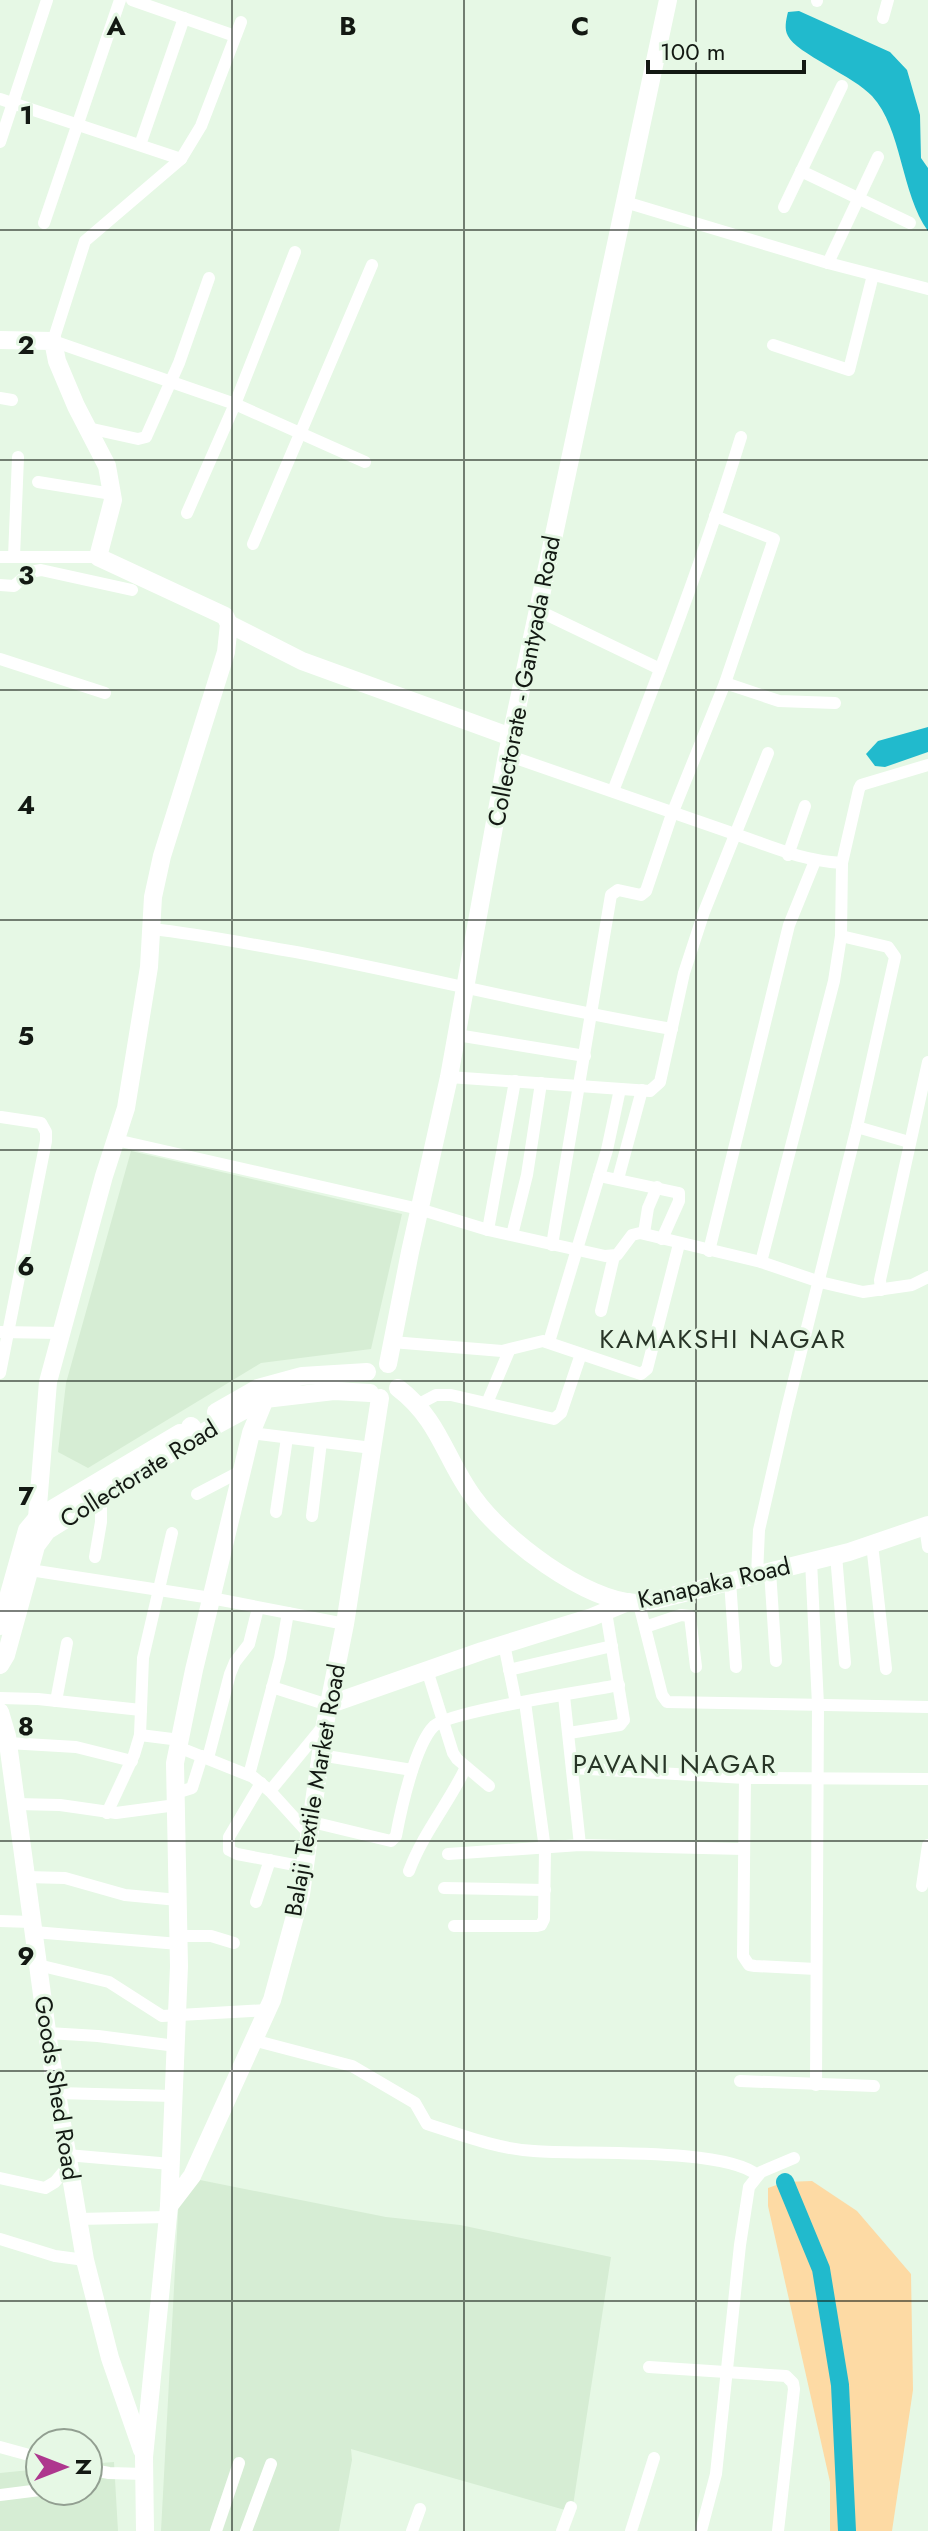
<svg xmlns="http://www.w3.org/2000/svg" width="928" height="2531" font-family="Jost,sans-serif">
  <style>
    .built { fill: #d6edd4 }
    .green { fill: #fddaa4 }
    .water { fill: #21bacd }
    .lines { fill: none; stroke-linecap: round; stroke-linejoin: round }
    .river { stroke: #21bacd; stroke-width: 18 }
    .street { stroke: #fff; stroke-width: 12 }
    .secondary { stroke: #fff; stroke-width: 18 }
    .primary { stroke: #fff; stroke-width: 20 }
    .grid { fill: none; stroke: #131913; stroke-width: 2; stroke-opacity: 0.55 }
    .labels { text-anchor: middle; stroke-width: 6; stroke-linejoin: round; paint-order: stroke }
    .street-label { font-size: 24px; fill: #131913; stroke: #e6f8e5 }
    .neighbourhood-label { font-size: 26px; letter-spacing: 2px; fill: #283527; stroke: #e6f8e5 }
    .grid-label { font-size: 26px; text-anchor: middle; font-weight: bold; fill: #131913; stroke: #e6f8e5; stroke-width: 6; stroke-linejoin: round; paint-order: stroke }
  </style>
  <rect width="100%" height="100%" fill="#e6f8e5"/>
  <!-- built -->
  <g class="built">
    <path d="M131,1151L402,1214L371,1349L261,1363L88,1468L58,1452L66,1383Z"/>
    <path d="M180,2176L386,2217L460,2225L611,2257L572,2512L351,2449L352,2460L339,2531H161Z"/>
    <path d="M114,2462L118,2531H0V2473L40,2469V2491H88V2464Z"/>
  </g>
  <!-- green -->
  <path class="green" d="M812,2181L857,2211L911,2274L913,2390L892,2531H830V2482L768,2206V2188L785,2182Z"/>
  <!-- water -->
  <g class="water">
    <path d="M799,11L890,52L907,70L920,115L921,158L928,168V231C901,194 902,128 872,96C855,77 796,53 788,36C784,29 786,20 788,12Z"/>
    <path d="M928,727V752L885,767L875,766L866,754L878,741Z"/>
  </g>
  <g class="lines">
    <!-- river -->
    <path class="river" d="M785,2182L821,2269L840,2385L847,2531"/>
    <!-- street -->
    <g class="street">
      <path d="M132,0L235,36"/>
      <path d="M817,1V0"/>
      <path d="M883,18L888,0"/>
      <path d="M241,22L201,126L181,159L85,241L53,341L235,404L365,462"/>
      <path d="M0,99L181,159"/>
      <path d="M0,142L47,0"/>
      <path d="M140,145L184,18"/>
      <path d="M801,171L910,223"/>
      <path d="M625,202L828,263L928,289"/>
      <path d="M784,207L842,86"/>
      <path d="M44,223L120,0"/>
      <path d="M828,263L878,157"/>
      <path d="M773,345L849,370L873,275"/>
      <path d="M0,398L12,400"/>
      <path d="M88,428L138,439L146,437L179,363L209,278"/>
      <path d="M38,482L112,494"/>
      <path d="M187,513L235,404L295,252"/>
      <path d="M253,544L372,265"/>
      <path d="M0,557H98"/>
      <path d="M14,557L18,457"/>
      <path d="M0,585L14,586L30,572L41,570L132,590"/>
      <path d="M537,610L660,669"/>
      <path d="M0,659L105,693"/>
      <path d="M725,683L779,701L835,703"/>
      <path d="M507,755C581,780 655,807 729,832C771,846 798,860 842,863"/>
      <path d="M613,791C659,674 704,557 741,437"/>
      <path d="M788,855L805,806"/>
      <path d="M151,929C200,934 248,944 296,952C422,976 546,1008 672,1029"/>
      <path d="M457,1035L585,1056"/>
      <path d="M449,1077L650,1091L660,1082L684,973L704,912L768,753"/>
      <path d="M857,1127L909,1142"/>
      <path d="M116,1140L419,1209L488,1230L605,1256L617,1255L632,1235L640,1233L761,1262L820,1282L863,1292L912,1285L928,1277"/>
      <path d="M599,1176L679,1193V1201L662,1239"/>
      <path d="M618,1179L642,1090"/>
      <path d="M488,1230L515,1081"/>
      <path d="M644,1233L648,1208L657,1187"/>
      <path d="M512,1235L527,1175L541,1083"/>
      <path d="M552,1245L611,895L618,890L641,895L646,891L672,814L725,683L774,539L715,516"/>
      <path d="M709,1251L789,925L815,861"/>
      <path d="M761,1262L834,981L841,936L842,863L859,789L861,785L928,765"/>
      <path d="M881,1290L880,1280L928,1062"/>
      <path d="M601,1311L614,1256"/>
      <path d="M0,1332L61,1333"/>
      <path d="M392,1342L502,1351L543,1341L641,1374L647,1369L679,1244"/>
      <path d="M549,1342L607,1150L620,1089"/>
      <path d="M0,1373L46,1141V1132L41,1123L1,1117"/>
      <path d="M487,1403L509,1351"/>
      <path d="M419,1404L436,1395H451L554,1419L561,1413L581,1354"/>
      <path d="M251,1433L372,1448"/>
      <path d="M197,1494L241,1471"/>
      <path d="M276,1512L287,1438"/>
      <path d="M312,1516L321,1442"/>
      <path d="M925,1526L928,1547"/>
      <path d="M872,1544L886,1669"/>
      <path d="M836,1555L845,1663"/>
      <path d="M95,1557L101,1522V1497"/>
      <path d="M811,1561L818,1705L816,2085"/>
      <path d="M30,1570L211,1598L345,1624"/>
      <path d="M770,1571L776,1661"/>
      <path d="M757,1575L759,1530L787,1408L857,1127L895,957L888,947L841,936"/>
      <path d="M730,1581L736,1667"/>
      <path d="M639,1604L662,1695L667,1702L928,1707"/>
      <path d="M645,1627L681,1615L690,1616L696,1667"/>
      <path d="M504,1644L516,1703"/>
      <path d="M427,1670L453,1753L457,1759L489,1786"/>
      <path d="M509,1670L612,1646"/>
      <path d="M272,1687L328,1705"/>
      <path d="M564,1696L580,1845"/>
      <path d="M0,1698L38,1699L141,1710"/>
      <path d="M56,1701L67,1643"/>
      <path d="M569,1733L620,1725L624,1720L606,1612"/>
      <path d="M140,1735L180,1740"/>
      <path d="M8,1743L76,1747L132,1761"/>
      <path d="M178,1747L253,1777L270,1791L309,1834"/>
      <path d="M320,1755L412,1770"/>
      <path d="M208,1758L230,1674L235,1662L249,1644L258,1608"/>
      <path d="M572,1768L745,1778L928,1779"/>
      <path d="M249,1775L280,1658L288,1613"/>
      <path d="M745,1778L743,1956L749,1965L755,1966L816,1969"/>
      <path d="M261,1783L229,1837V1850L237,1854L305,1867"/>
      <path d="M270,1791L325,1724"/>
      <path d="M176,1793L192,1788L202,1756"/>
      <path d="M16,1804L60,1805L116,1813L176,1805"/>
      <path d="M107,1813L134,1755L140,1735L143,1658L172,1533"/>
      <path d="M312,1822L391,1841L396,1836C401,1809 415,1745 434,1726C450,1711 588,1691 619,1685"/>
      <path d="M448,1854L580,1845L743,1849"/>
      <path d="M409,1871C423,1833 449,1803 466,1767"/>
      <path d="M26,1877L65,1878L125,1895L178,1900"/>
      <path d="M922,1886L928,1845"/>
      <path d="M444,1888L545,1890"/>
      <path d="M256,1902L270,1860"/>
      <path d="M0,1921L32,1922"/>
      <path d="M454,1926H537L541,1925L544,1919L545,1849L525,1702"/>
      <path d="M34,1932L179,1944"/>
      <path d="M179,1936H211L234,1943"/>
      <path d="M38,1965L109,1982L162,2016L267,2010"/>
      <path d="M48,2033L98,2036L176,2046"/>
      <path d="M253,2040L352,2066L415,2103L427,2124C462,2135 497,2149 534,2151C582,2155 723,2147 757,2175"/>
      <path d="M740,2081L874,2086"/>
      <path d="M57,2093L173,2096"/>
      <path d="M67,2155L171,2164"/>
      <path d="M0,2178L45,2188L55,2182L69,2165"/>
      <path d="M78,2219L168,2217"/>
      <path d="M0,2239L55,2256L85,2260"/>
      <path d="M649,2367L786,2376L793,2383L794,2389L778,2531"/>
      <path d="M0,2447L40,2458"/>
      <path d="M88,2469L109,2473L145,2474"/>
      <path d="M0,2495L40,2490"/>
      <path d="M216,2531L239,2463"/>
      <path d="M246,2531L271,2464"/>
      <path d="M412,2531L420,2509"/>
      <path d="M562,2531L571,2507"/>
      <path d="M631,2531L654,2458"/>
      <path d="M701,2531L716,2474L740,2245L749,2187L761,2172L794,2158"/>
    </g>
    <!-- secondary -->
    <g class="secondary">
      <path d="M0,340L53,341L57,361L76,406L107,466L113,500L98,557L225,616L229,624L226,652L162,856L153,897L149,967L126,1108L104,1176L48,1382L37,1518L41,1539"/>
      <path d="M229,624L302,661L511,737"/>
      <path d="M388,1364L410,1252L449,1077L507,755L668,0"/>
      <path d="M398,1388C440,1420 445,1459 474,1498C503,1539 585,1601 636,1603C644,1604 652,1601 660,1599L849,1552L928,1525"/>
      <path d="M216,1412L258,1388L302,1376L367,1372"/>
      <path d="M0,1626L27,1530L37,1518L180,1433"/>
      <path d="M0,1665L6,1655L36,1546L47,1531L209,1429L265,1399L334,1391L370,1393"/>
      <path d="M328,1705L482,1651L592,1617L628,1602"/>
      <path d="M0,1712L7,1736L49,2046L85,2260L110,2358L142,2450"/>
      <path d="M169,2206L192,2176L272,2000L301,1894L325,1724L345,1624L380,1398"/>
      <path d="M145,2531L144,2457L169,2206L179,1966L175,1763L194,1670L251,1433L265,1399"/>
    </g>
    <!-- primary -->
    <path class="primary" d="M191,1427L197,1437"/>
  </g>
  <!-- grid -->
  <path class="grid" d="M232,0V2531M464,0V2531M696,0V2531M0,230H928M0,460H928M0,690H928M0,920H928M0,1150H928M0,1381H928M0,1611H928M0,1841H928M0,2071H928M0,2301H928"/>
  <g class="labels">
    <!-- street labels -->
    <g class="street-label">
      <text transform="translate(524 681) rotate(-79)" y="8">Collectorate - Gantyada Road</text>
      <text transform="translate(139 1474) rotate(-32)" y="8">Collectorate Road</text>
      <text transform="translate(714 1583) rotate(-13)" y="8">Kanapaka Road</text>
      <text transform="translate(315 1790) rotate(-80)" y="8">Balaji Textile Market Road</text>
      <text transform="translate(57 2088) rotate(81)" y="8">Goods Shed Road</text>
    </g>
    <!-- neighbourhood labels -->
    <g class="neighbourhood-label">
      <text x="723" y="1348">KAMAKSHI NAGAR</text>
      <text x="675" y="1773">PAVANI NAGAR</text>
    </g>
  </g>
  <g class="grid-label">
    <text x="116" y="35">A</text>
    <text x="348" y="35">B</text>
    <text x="580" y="35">C</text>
    <text x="26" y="124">1</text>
    <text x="26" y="354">2</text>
    <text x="26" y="584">3</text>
    <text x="26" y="814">4</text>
    <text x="26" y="1045">5</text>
    <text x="26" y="1275">6</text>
    <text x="26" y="1505">7</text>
    <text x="26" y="1735">8</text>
    <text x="26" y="1965">9</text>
  </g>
  <!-- north arrow -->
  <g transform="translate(64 2467) rotate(90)"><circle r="38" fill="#e6f8e5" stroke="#929f91" stroke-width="2"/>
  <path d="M0-6L14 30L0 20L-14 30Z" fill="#ae378e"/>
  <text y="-12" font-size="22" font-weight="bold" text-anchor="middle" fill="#131913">N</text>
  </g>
  <!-- scale -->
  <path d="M648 60v12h156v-12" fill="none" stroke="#131913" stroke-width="4"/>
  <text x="660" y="60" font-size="24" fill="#131913" stroke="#e6f8e5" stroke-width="6" paint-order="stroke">100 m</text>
</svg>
